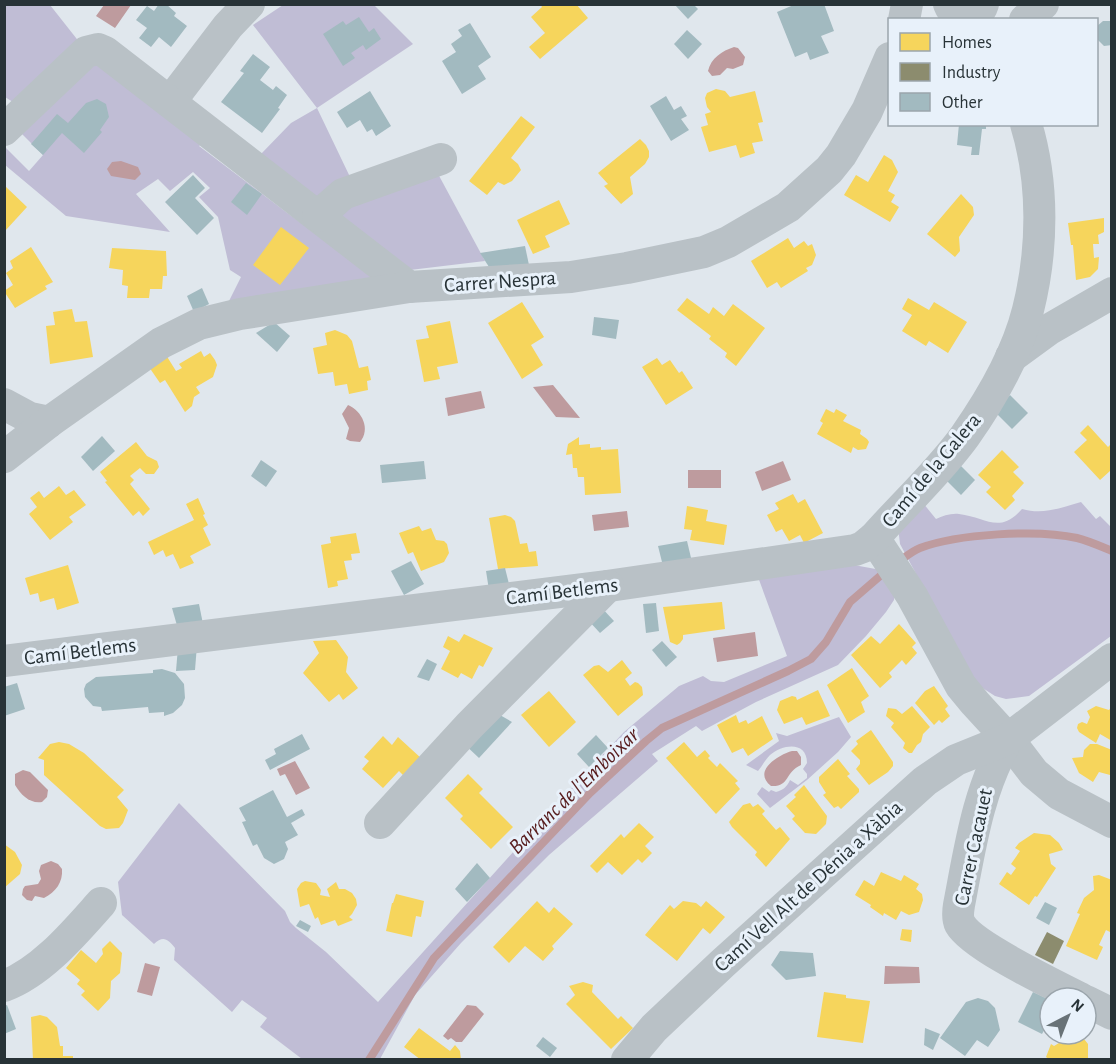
<svg xmlns="http://www.w3.org/2000/svg" width="1116" height="1064" font-family="'Alegreya Sans',sans-serif">
  <style>
    .green { fill: #c0bdd5 }
    .water { fill: #be9b9e }
    .homes { fill: #f6d55c }
    .industry { fill: #8c8c6e }
    .lines { fill: none; stroke-linecap: round; stroke-linejoin: round }
    .stream { stroke: #be9b9e; stroke-width: 8 }
    .building { fill: #a2bac0 }
    .minor { stroke: #b9c1c6; stroke-width: 32 }
    .labels { text-anchor: middle; stroke-width: 6; stroke-linejoin: round; paint-order: stroke }
    .street-label { font-size: 21px; fill: #283337; stroke: #e8f1fa }
    .water-label { font-size: 22px; font-style: italic; fill: #581d1e; stroke: #e8f1fa }
  </style>
  <rect width="100%" height="100%" fill="#e0e7ed"/>
  <!-- green -->
  <g class="green">
    <path d="M4,5H50L80,43L16,104L5,97Z"/>
    <path d="M283,5H374L413,44L317,108L351,179L318,199L260,155L291,123L317,108L253,25Z"/>
    <path d="M90,61L99,62L203,143L199,146L286,212L374,276L372,281L227,305L241,277L230,270L218,217L199,197L210,188L193,172L170,191L158,179L136,194L170,232L66,216L5,165L4,146L29,171L43,155L19,131Z"/>
    <path d="M437,172L485,261L410,270L338,215L347,206Z"/>
    <path d="M1081,502L1096,519L1100,516L1111,527V636L1029,696L1006,699L995,696L981,687L971,676L900,544L898,527L923,503L936,519C943,516 951,513 959,514C986,517 999,535 1022,509C1043,515 1060,508 1081,502Z"/>
    <path d="M843,563L881,570L895,588L894,600L886,612L866,636L838,665L756,702L702,731L696,726L652,754L658,761L549,855L461,943L415,995L380,1059H302L260,1027L267,1018L242,1000L232,1012L174,960L175,948C168,939 163,935 154,944L122,915L118,882L179,803L285,911L290,922L296,928L326,952L378,1002L552,809L624,732L679,686L703,676L711,681L724,682L787,656L758,577Z"/>
    <path d="M839,717L851,737L838,752L807,780L770,808L757,794L762,787L769,792L771,790L776,792C783,790 787,787 790,780L798,785L807,778V774L803,769L807,763C807,741 783,744 770,755C765,760 762,766 758,771L746,765L779,741L776,733L787,736Z"/>
  </g>
  <!-- water -->
  <g class="water">
    <path d="M104,5V4L131,5L115,28L96,16Z"/>
    <path d="M734,47L738,48L745,57L743,65L733,69L727,68L720,75L712,76L708,71C711,58 722,51 734,47Z"/>
    <path d="M121,161L138,167L141,174L135,180L111,176L107,169L112,162Z"/>
    <path d="M553,385L580,418L556,417L533,387Z"/>
    <path d="M481,391L485,408L448,416L445,398Z"/>
    <path d="M348,405C362,411 371,429 360,442L350,441L346,439L349,428L342,414Z"/>
    <path d="M783,461L791,480L762,491L755,472Z"/>
    <rect x="688" y="470" width="33" height="18"/>
    <path d="M627,511L629,527L594,531L592,515Z"/>
    <path d="M755,632L758,656L717,662L713,638Z"/>
    <path d="M792,751H797L801,757V765C784,773 790,787 771,786C752,771 778,755 792,751Z"/>
    <path d="M295,761L310,788L296,795L285,774L280,776L277,769Z"/>
    <path d="M23,770L30,772L48,790L47,797L42,802C30,804 21,795 15,785V774Z"/>
    <path d="M51,861L58,864L62,869C63,882 56,892 44,898L35,896L32,901L27,900L22,895L23,889L25,886L38,884L41,879L39,871L41,865Z"/>
    <path d="M145,963L160,967L152,996L137,992Z"/>
    <path d="M885,966L919,967L920,983L884,984Z"/>
    <path d="M467,1005L476,1006L484,1014L462,1042H456L451,1038L448,1040L443,1036Z"/>
  </g>
  <!-- homes -->
  <g class="homes">
    <path d="M540,4H576L588,18L540,59L529,47L545,33L531,17L542,7Z"/>
    <path d="M716,89L725,91L730,97L755,91L763,122L758,123L763,141L752,143L755,153L740,158L736,145L709,152L701,127L708,125L705,114L711,112L707,107L705,98L707,93Z"/>
    <path d="M521,116L535,127L511,158L518,164L521,170L512,181L504,185L498,182L487,195L469,181Z"/>
    <path d="M640,139L646,145L649,151V157L645,164L630,177L633,194L621,204L604,186L608,184L598,173Z"/>
    <path d="M884,155L892,160L898,172L888,191L895,195L891,202L899,207L890,222L844,195L856,175L868,182Z"/>
    <path d="M5,186L27,207L5,231Z"/>
    <path d="M961,194L973,207L974,215L959,237L960,251L955,257L927,234Z"/>
    <path d="M559,200L570,224L545,236L550,247L533,254L517,220Z"/>
    <path d="M1104,218V232L1098,235L1099,244H1093L1094,258L1099,257L1098,269L1090,277L1076,280L1073,245H1071L1068,223Z"/>
    <path d="M281,227L309,248L280,285L253,265Z"/>
    <path d="M788,238L794,248L804,241L808,246L812,244L816,255L812,265L806,268L808,271L781,288L777,282L767,288L751,261Z"/>
    <path d="M31,247L53,282L45,286L47,289L15,308L4,291L13,285L6,273L13,268L10,261Z"/>
    <path d="M112,248L166,251L167,276H163L162,289H150L149,298H127L128,286L122,285L123,270L109,268Z"/>
    <path d="M687,298L709,314L713,307L724,316L733,304L765,328L736,366L725,357L727,353L709,339L711,336L677,310Z"/>
    <path d="M908,298L929,310L934,302L967,322L948,353L929,341L926,346L902,331L912,315L902,309Z"/>
    <path d="M522,302L544,337L531,345L543,365L522,379L488,323Z"/>
    <path d="M72,309L75,322L87,321L93,357L50,364L46,326L55,325L53,312Z"/>
    <path d="M450,321L458,363L437,367L440,379L424,382L416,340L429,338L426,326Z"/>
    <path d="M335,330L347,335L352,341L359,368L368,366L371,380L367,381L368,390L349,394L347,384L335,386L333,372L318,374L313,348L327,345L325,333Z"/>
    <path d="M201,351L204,357L210,353L215,360L217,365L213,377L196,387L200,393L194,397L192,406L185,412L165,380L160,383L149,367L166,355L176,371L182,368L179,364Z"/>
    <path d="M657,358L662,365L670,360L679,373L682,371L693,388L666,405L642,367Z"/>
    <path d="M826,409L834,413L836,409L847,415L843,421L861,430L860,434L867,439L869,442L866,449L858,450L853,447L851,453L817,434L823,423L820,421Z"/>
    <path d="M1088,425L1108,447L1112,443V473L1110,471L1100,480L1074,452L1087,440L1080,433Z"/>
    <path d="M579,437V445L590,444V448L601,447V450L618,449L621,493L585,495L584,477H578L577,468H573L572,454L566,455L568,444Z"/>
    <path d="M136,442L147,456L157,461L159,467L154,474H146L140,468L130,476L134,480L130,484L150,509L143,516L139,511L133,516L105,482L107,481L100,472Z"/>
    <path d="M1002,450L1019,467L1013,472L1024,483L1012,496L1015,500L1005,510L986,492L991,487L978,475Z"/>
    <path d="M59,486L66,495L74,490L86,505L69,517L73,522L50,540L29,514L37,507L30,498L39,491L44,498Z"/>
    <path d="M793,494L798,503L805,499L823,533L804,543L800,535L789,541L782,529L776,532L767,515L779,509L775,503Z"/>
    <path d="M198,498L205,514L203,515L208,525L203,528L211,545L190,556L194,563L180,569L173,554L166,557L163,550L154,555L148,542L194,520L186,504Z"/>
    <path d="M687,506L708,510L706,521L727,525L724,545L690,540L692,530L684,529Z"/>
    <path d="M505,515L511,517L515,521L520,544L527,543L529,552L536,551L538,566L498,569L489,518Z"/>
    <path d="M419,526L422,531L431,528L436,540L444,541L447,544L449,553L444,562L421,571L413,552L408,554L399,533Z"/>
    <path d="M356,533L360,553L351,554L352,560L344,561L348,579L337,581L338,586L328,588L321,545L331,543L330,537Z"/>
    <path d="M68,565L79,603L57,610L54,598L40,602L38,593L30,595L25,578Z"/>
    <path d="M722,602L725,629L683,635V639L680,643L677,645L670,642L663,607Z"/>
    <path d="M899,624L916,643L912,647L917,653L906,665L902,660L889,673L892,677L880,688L851,655L871,636L880,644Z"/>
    <path d="M464,634L493,648L483,667L479,665L472,679L461,673L458,678L441,669L450,651L443,647L448,636L459,642Z"/>
    <path d="M336,640L348,657L346,672L358,688L343,700L339,694L329,702L303,673L319,653L313,641Z"/>
    <path d="M622,660L632,673L625,679L630,686L635,682L638,683L642,687L643,695L618,716L583,675L594,666L599,665L608,672Z"/>
    <path d="M852,668L869,696L861,702L865,712L848,723L827,685Z"/>
    <path d="M934,686L948,706L945,709L950,716L942,723L939,720L934,725L915,703L925,691Z"/>
    <path d="M818,690L830,716L806,725L802,717L784,724L777,710L780,701L792,696L796,697L797,700Z"/>
    <path d="M549,691L576,722L549,747L521,715Z"/>
    <path d="M912,706L930,727L923,734L921,742L917,745L912,753H909L903,748L905,743L891,727L894,723L886,716L888,708L896,709L902,714Z"/>
    <path d="M1096,706L1109,710L1112,706V741L1100,734L1096,743L1079,732L1077,728L1078,724L1082,722L1087,724L1090,717L1087,711Z"/>
    <path d="M736,715L739,723L746,720L748,724L762,716L773,739L748,756L743,748L732,753L717,725Z"/>
    <path d="M871,730L893,762V766L888,772L869,785L856,769L860,764V760L851,751L858,744L856,741Z"/>
    <path d="M383,736L392,745L398,737L422,759L405,777L399,771L383,788L362,769L369,761L364,757Z"/>
    <path d="M59,742L69,744L84,753L124,790L117,797L128,810L123,823L119,828L106,829L100,826L44,775V760L38,758L50,744Z"/>
    <path d="M684,742L697,757L705,750L710,756L708,758L717,767L720,763L738,781L735,783L740,789L716,814L666,758Z"/>
    <path d="M1090,744H1097L1112,750L1110,775L1099,772L1093,782L1079,773L1072,758L1083,757L1084,750Z"/>
    <path d="M838,759L850,774L847,776L859,789V792L841,809L838,806L834,808L823,795L826,793L819,782V777Z"/>
    <path d="M468,774L483,789L479,793L513,827L491,849L460,819L463,816L445,798Z"/>
    <path d="M804,785L827,816L826,824L816,834L805,833L792,819L795,816L786,806L796,797L794,795Z"/>
    <path d="M750,803L753,807L758,804L765,811L762,814L776,830L780,827L790,839L766,867L755,855L757,852L732,827L729,822L743,805Z"/>
    <path d="M639,823L654,837L645,846L652,853L642,863L638,859L622,875L608,862L597,873L590,866L621,834L624,838Z"/>
    <path d="M1034,833L1050,835L1059,843L1063,850L1049,854L1051,864L1056,868L1037,897L1035,896L1029,905L999,884L1007,872L1011,875L1016,868L1011,864L1020,851L1015,848L1019,843Z"/>
    <path d="M4,844L15,852L22,865L20,874L4,888Z"/>
    <path d="M881,872L901,881L904,875L919,884L916,889L922,894L923,900L919,912L909,915L901,911L896,920L884,913L883,916L870,907L871,905L855,895L864,880L874,886Z"/>
    <path d="M1099,875L1112,880V929L1110,932L1106,930L1099,945L1103,947L1097,960L1066,946L1080,914L1077,913L1084,898L1094,890L1093,876Z"/>
    <path d="M305,881L316,883L321,890L320,895L330,897L327,889L336,882L339,889H345L352,893L356,899L357,905L352,914L349,917L353,920L338,926L335,920L321,925L318,917L315,919L309,904L300,907L297,889L301,883Z"/>
    <path d="M396,894L424,901L421,917L416,916L412,937L386,931L392,903H393Z"/>
    <path d="M537,901L549,913L554,907L573,924L552,946L554,949L543,961L525,946L509,963L493,947Z"/>
    <path d="M683,901L696,903L701,907L706,901L725,917L710,934L703,928L677,961L645,935L670,905L674,909Z"/>
    <path d="M902,929L912,930L911,942L900,940Z"/>
    <path d="M110,941L122,953L120,973L111,981L110,998L98,1011L81,995L85,991L77,984L80,980L66,968L81,950L96,963L103,954L102,949Z"/>
    <path d="M583,982L593,985L592,992L618,1019L621,1016L633,1028L611,1049L566,1004L575,995L569,986Z"/>
    <path d="M824,992L846,995V998L870,1001L863,1043L817,1037Z"/>
    <path d="M40,1015L47,1017L57,1027L60,1046H63V1056H73V1060H33L31,1017Z"/>
    <path d="M419,1028L450,1051L455,1045L460,1051L461,1060H421L404,1047Z"/>
    <path d="M1063,1034H1080L1088,1044V1060H1050L1046,1057L1051,1044L1054,1046L1064,1040Z"/>
  </g>
  <!-- industry -->
  <path class="industry" d="M1047,932L1064,941L1053,964L1035,955Z"/>
  <g class="lines">
    <!-- stream -->
    <g class="stream">
      <path d="M897,563C904,558 912,551 920,548C957,534 1038,529 1077,538C1089,541 1100,546 1112,551"/>
      <path d="M369,1060L434,958L590,793L646,741L662,728L788,671L811,659L826,642L850,602L887,570"/>
    </g>
  </g>
  <!-- building -->
  <g class="building">
    <path d="M159,4H166L176,13L174,16L187,26L171,47L159,37L151,47L139,38L147,28L136,20L147,6L154,11Z"/>
    <path d="M674,4H693L698,9L688,19Z"/>
    <path d="M796,4H824L834,31L821,36L829,53L810,60L807,52L795,57L777,12Z"/>
    <path d="M359,17L369,32L374,28L381,39L366,50L363,45L351,53L355,58L343,66L323,34L343,21L346,25Z"/>
    <path d="M1103,21H1112V45L1104,46L1096,38V27Z"/>
    <path d="M470,23L491,57L478,66L486,79L462,94L442,61L456,52L451,44L462,36L458,30Z"/>
    <path d="M687,30L702,44L688,59L674,44Z"/>
    <path d="M253,54L270,67L260,80L273,90L276,86L287,95L278,108L280,109L262,133L221,102L244,73L240,71Z"/>
    <path d="M370,91L391,126L376,136L372,129L367,132L360,120L347,128L337,112Z"/>
    <path d="M666,96L674,110L681,106L687,116L681,119L689,130L671,141L650,106Z"/>
    <path d="M97,99L106,104L109,117L100,130L102,132L84,153L62,133L43,155L31,144L57,114L68,123L86,103Z"/>
    <path d="M959,124H986V129H982L979,155H971L972,147L957,145Z"/>
    <path d="M193,175L205,188L195,198L214,218L197,235L165,202Z"/>
    <path d="M246,183L262,194L247,215L231,202Z"/>
    <path d="M525,246L529,265L491,270L480,253Z"/>
    <path d="M202,288L209,304L194,312L187,296Z"/>
    <path d="M594,317L619,320L616,339L592,335Z"/>
    <path d="M274,322L290,336L277,352L256,333Z"/>
    <path d="M1010,395L1028,413L1012,429L994,411Z"/>
    <path d="M102,436L115,451L93,471L81,457Z"/>
    <path d="M261,460L277,471L266,487L251,476Z"/>
    <path d="M424,461L426,479L382,483L380,465Z"/>
    <path d="M960,465L975,480L961,495L945,479Z"/>
    <path d="M687,541L692,562L663,566L658,546Z"/>
    <path d="M411,561L424,584L404,595L391,571Z"/>
    <path d="M505,568L510,588L489,590L486,571Z"/>
    <path d="M656,603L659,631L646,633L643,604Z"/>
    <path d="M199,604L203,624L178,629L172,608Z"/>
    <path d="M600,606L614,621L600,633L587,619Z"/>
    <path d="M662,641L677,657L666,667L652,650Z"/>
    <path d="M197,645L195,670L176,671L178,647Z"/>
    <path d="M427,659L437,664L429,681L417,677Z"/>
    <path d="M162,669L175,673L184,684L185,698L182,705L173,713L164,716V712L149,713L148,707L102,711L101,707L93,706L85,697L84,689L86,684L96,677L153,673V670Z"/>
    <path d="M17,683L25,709L4,716V687Z"/>
    <path d="M493,711L512,722L479,758L462,742Z"/>
    <path d="M302,734L310,749L270,770L265,760L276,754L274,749Z"/>
    <path d="M596,735L608,748L589,767L577,754Z"/>
    <path d="M273,790L287,817L302,809L305,815L291,823L298,835L285,842L288,849L284,859L274,864L264,858L257,844L253,846L242,822L246,821L239,808Z"/>
    <path d="M477,863L490,878L467,902L455,889Z"/>
    <path d="M1045,902L1057,908L1049,925L1036,918Z"/>
    <path d="M300,920L311,926L308,932L296,926Z"/>
    <path d="M780,951L813,953L816,976L786,980L771,965Z"/>
    <path d="M1033,992L1050,1000V1020L1042,1034L1018,1022Z"/>
    <path d="M978,998L988,1001L995,1008L1000,1030L988,1047L977,1040L965,1056L940,1038L966,1002Z"/>
    <path d="M7,1005L16,1029L4,1034V1006Z"/>
    <path d="M925,1028L940,1034L933,1050L924,1045Z"/>
    <path d="M543,1037L557,1048L550,1057L536,1046Z"/>
  </g>
  <g class="lines">
    <!-- minor -->
    <g class="minor">
      <path d="M949,4C956,22 977,23 983,4"/>
      <path d="M904,20L907,4"/>
      <path d="M1025,20L1043,4"/>
      <path d="M170,102L228,26L249,4"/>
      <path d="M4,130L86,52L98,49L105,52L409,287"/>
      <path d="M318,216L343,194L441,159"/>
      <path d="M1011,357L1048,330L1112,293"/>
      <path d="M4,404L30,418L49,422"/>
      <path d="M4,457L49,422L161,343L199,324L240,314L409,287L571,277L627,268L704,252L728,242L788,207L829,170L841,155L867,111L890,58"/>
      <path d="M874,538L912,596L961,686L975,703L1008,739L1034,773L1059,794L1112,822"/>
      <path d="M4,661L608,586L855,550L863,547L874,538C904,504 939,472 965,436C991,399 1017,354 1028,310C1043,250 1044,183 1026,124"/>
      <path d="M1008,739C978,789 970,848 959,905C958,911 957,918 960,924C972,946 1055,985 1080,998"/>
      <path d="M380,823L469,726L608,586"/>
      <path d="M4,986C42,972 75,932 101,903"/>
      <path d="M1086,1001L1112,1014"/>
      <path d="M627,1060L654,1028L723,963L925,781L956,760L1008,739L1112,659"/>
    </g>
  </g>
  <g class="labels">
    <!-- street labels -->
    <g class="street-label">
      <text transform="translate(500 281) rotate(-4)" y="7">Carrer Nespra</text>
      <text transform="translate(931 470) rotate(-50)" y="7">Camí de la Galera</text>
      <text transform="translate(562 591) rotate(-7)" y="7">Camí Betlems</text>
      <text transform="translate(80 651) rotate(-7)" y="7">Camí Betlems</text>
      <text transform="translate(973 847) rotate(-78)" y="7">Carrer Cacauet</text>
      <text transform="translate(808 886) rotate(-42)" y="7">Camí Vell Alt de Dénia a Xàbia</text>
    </g>
    <!-- water labels -->
    <g class="water-label">
      <text transform="translate(573 790) rotate(-44)" y="8">Barranc de l'Emboixar</text>
    </g>
  </g>
  <!-- border -->
  <rect width="1116" height="1064" fill="none" stroke="#283337" stroke-width="12"/>
  <!-- legend -->
  <rect x="888" y="18" width="210" height="108" fill="#e8f1fa" stroke="#9ba5ac" stroke-width="1.5"/>
  <rect x="900" y="33" width="30" height="18" fill="#f6d55c" stroke="#9ba5ac" stroke-width="1.5"/>
  <text x="942" y="48" font-size="18" fill="#283337">Homes</text>
  <rect x="900" y="63" width="30" height="18" fill="#8c8c6e" stroke="#9ba5ac" stroke-width="1.5"/>
  <text x="942" y="78" font-size="18" fill="#283337">Industry</text>
  <rect x="900" y="93" width="30" height="18" fill="#a2bac0" stroke="#9ba5ac" stroke-width="1.5"/>
  <text x="942" y="108" font-size="18" fill="#283337">Other</text>
  <!-- north arrow -->
  <g transform="translate(1068 1016) rotate(42)"><circle r="28" fill="#e8f1fa" stroke="#9ba5ac" stroke-width="1.5"/>
  <path d="M0-4.5L10 22L0 15L-10 22Z" fill="#687277"/>
  <text y="-9" font-size="16" font-weight="bold" text-anchor="middle" fill="#283337">N</text>
  </g>
</svg>
